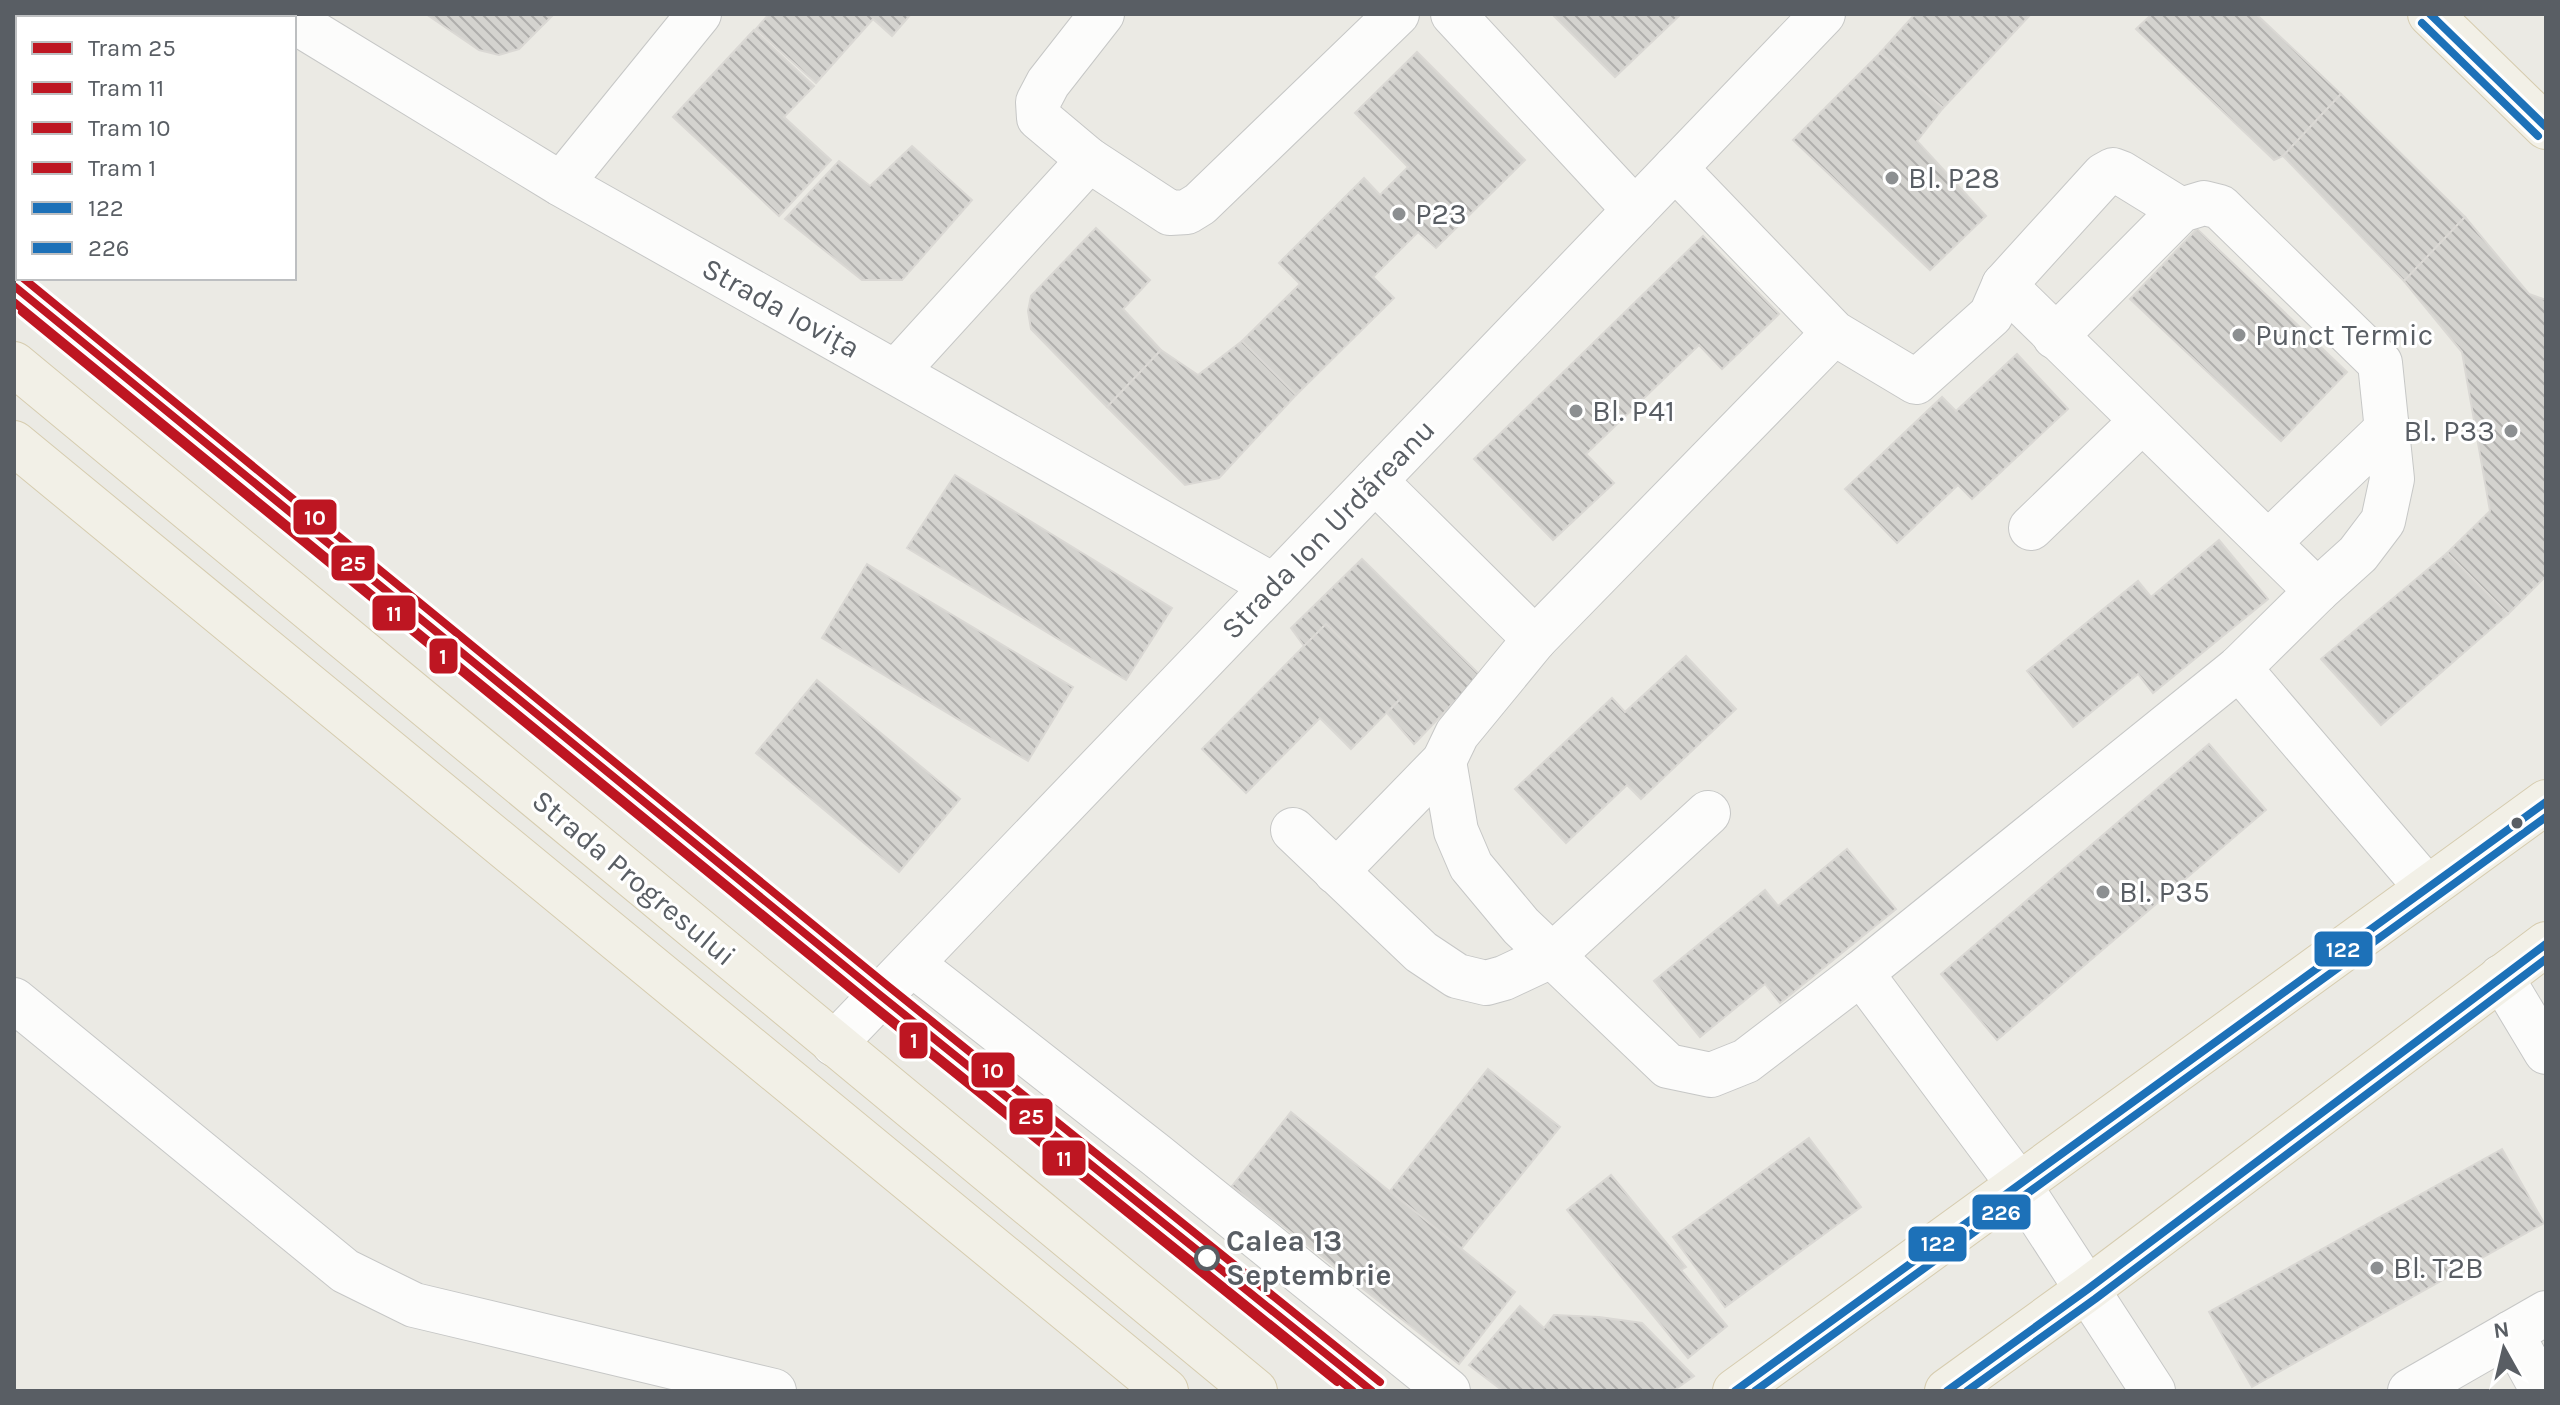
<svg xmlns="http://www.w3.org/2000/svg" width="2560" height="1405" font-family="Karla,sans-serif">
  <style>
    .building { fill: url(#building-back-hatch); stroke: #dad8d4; stroke-width: 2 }
    .lines { fill: none; stroke-linecap: round; stroke-linejoin: round }
    .minor-casing { stroke: #c6c7c6; stroke-width: 46 }
    .major-casing { stroke: #d6ccaf; stroke-width: 46 }
    .minor { stroke: #fcfcfb; stroke-width: 44 }
    .major { stroke: #f2f0e7; stroke-width: 44 }
    .bus-1-casing { stroke: #fff; stroke-width: 14 }
    .bus-2-casing { stroke: #fff; stroke-width: 14 }
    .bus-1 { stroke: #1d71b8; stroke-width: 8 }
    .bus-2 { stroke: #1d71b8; stroke-width: 8 }
    .tram-1-casing { stroke: #fff; stroke-width: 14 }
    .tram-2-casing { stroke: #fff; stroke-width: 14 }
    .tram-3-casing { stroke: #fff; stroke-width: 14 }
    .tram-4-casing { stroke: #fff; stroke-width: 14 }
    .tram-1 { stroke: #be1622; stroke-width: 8 }
    .tram-2 { stroke: #be1622; stroke-width: 8 }
    .tram-3 { stroke: #be1622; stroke-width: 8 }
    .tram-4 { stroke: #be1622; stroke-width: 8 }
    .poi-dot { fill: #8c8f91; stroke: #fff; stroke-width: 3 }
    .bus-dot { fill: #595e64; stroke: #fff; stroke-width: 3 }
    .stop-dot { fill: #fff; stroke: #595e64; stroke-width: 4 }
    .labels { text-anchor: middle; stroke-width: 6; stroke-linejoin: round; paint-order: stroke }
    .poi-label { font-size: 30px; fill: #595e64; stroke: #fff; text-anchor: start }
    .street-label { font-size: 30px; fill: #595e64; stroke: #fff }
    .stop-label { font-size: 30px; font-weight: bold; fill: #595e64; stroke: #fff; text-anchor: start }
    .line-badge { stroke: #fff; stroke-width: 3 }
    .badge-label { font-size: 22px; text-anchor: middle; font-weight: bold; fill: #fff }
  </style>
  <defs>
    <pattern id="building-back-hatch" width="6" height="6" patternUnits="userSpaceOnUse" patternTransform="scale(2)"><rect width="6" height="6" fill="#d4d3cf"/><path d="M-1 5l2 2M0 0l6 6M5-1l2 2" fill="none" stroke="#afaeac"/></pattern>
  </defs>
  <rect width="100%" height="100%" fill="#ebeae4"/>
  <!-- building -->
  <g class="building">
    <path d="M426,14H554L519,49L499,55L479,50Z"/>
    <path d="M769,14H911L892,36L873,19L816,83L756,29Z"/>
    <path d="M1552,14H1681L1615,77Z"/>
    <path d="M1915,14H2031L1943,108L1880,53Z"/>
    <path d="M2152,14H2256L2341,94L2283,156L2274,160L2136,29Z"/>
    <path d="M754,30L814,86L784,117L831,160L779,216L673,117Z"/>
    <path d="M1417,52L1525,160L1436,248L1418,232L1373,277L1394,298L1296,395L1242,341L1300,284L1279,263L1364,178L1380,195L1408,167L1355,113Z"/>
    <path d="M1880,53L1943,108L1917,141L1986,216L1930,270L1793,140Z"/>
    <path d="M2341,94L2465,217L2404,281L2283,156Z"/>
    <path d="M912,146L972,200L902,280H862L785,219L839,161L870,186Z"/>
    <path d="M2465,217L2529,294L2546,300V576L2508,614L2447,553L2490,511L2462,352L2404,281Z"/>
    <path d="M1096,228L1150,280L1123,309L1161,350L1107,407L1031,329L1028,311L1031,296Z"/>
    <path d="M2197,229L2347,372L2281,441L2130,299Z"/>
    <path d="M1703,236L1779,314L1722,369L1699,345L1586,454L1614,483L1553,540L1474,459Z"/>
    <path d="M1242,341L1296,395L1219,478L1185,485L1107,407L1161,350L1198,375Z"/>
    <path d="M2017,354L2068,409L1972,499L1958,485L1897,543L1845,489L1942,397L1956,411Z"/>
    <path d="M955,475L1172,608L1126,680L907,548Z"/>
    <path d="M2219,540L2268,599L2153,693L2138,674L2073,727L2027,671L2138,581L2151,597Z"/>
    <path d="M2447,553L2508,614L2381,725L2321,659Z"/>
    <path d="M1362,559L1480,675L1414,744L1387,713L1401,698L1326,624L1304,646L1291,628Z"/>
    <path d="M867,564L1073,687L1028,761L822,638Z"/>
    <path d="M1326,624L1401,698L1351,749L1320,718L1246,793L1202,749Z"/>
    <path d="M1686,656L1736,709L1641,799L1627,785L1566,843L1515,789L1612,698L1625,712Z"/>
    <path d="M817,680L960,799L899,872L756,753Z"/>
    <path d="M2209,744L2266,810L1997,1040L1941,974Z"/>
    <path d="M1847,849L1896,909L1780,1003L1765,984L1700,1037L1654,981L1765,890L1778,906Z"/>
    <path d="M1488,1069L1560,1127L1461,1249L1390,1191Z"/>
    <path d="M1291,1112L1515,1292L1459,1364L1232,1186Z"/>
    <path d="M1809,1138L1861,1207L1725,1307L1673,1237Z"/>
    <path d="M2502,1149L2544,1223L2252,1387L2209,1312Z"/>
    <path d="M1611,1175L1686,1267L1681,1270L1727,1326L1688,1358L1567,1210Z"/>
    <path d="M1520,1306L1544,1328L1554,1315L1599,1317L1642,1323L1694,1376L1673,1391H1503L1469,1365Z"/>
  </g>
  <g class="lines">
    <defs>
      <g id="minor">
        <path d="M1102,14L1048,83L1038,102L1039,118L1089,160L1170,213L1187,212L1200,204L1397,14"/>
        <path d="M1453,14L1635,210"/>
        <path d="M294,21L561,184L1274,586"/>
        <path d="M1675,168L1834,333L1916,382L1991,315L2004,285L2104,175L2113,170L2121,173L2181,210"/>
        <path d="M561,184L699,14"/>
        <path d="M2055,337L2181,210L2204,203L2220,207L2380,363L2392,479L2383,521L2358,554L2317,591"/>
        <path d="M896,372L1089,160"/>
        <path d="M1375,481L1535,639"/>
        <path d="M2031,528L2142,421"/>
        <path d="M2269,542L2388,428"/>
        <path d="M2239,668L2427,888"/>
        <path d="M1444,761L1456,831L1471,866L1521,926L1668,1066L1711,1075L1746,1061L1861,973L2239,668L2317,591L2004,285"/>
        <path d="M1293,830L1421,952L1457,976L1486,983L1504,978L1553,955L1708,813"/>
        <path d="M1336,872L1444,761L1457,734L1535,639L1834,333"/>
        <path d="M912,964L1156,1155L1448,1391"/>
        <path d="M1861,973L2019,1185L2153,1391"/>
        <path d="M2501,977L2546,1052"/>
        <path d="M14,1000L345,1271L414,1305L774,1391"/>
        <path d="M834,1044L1823,14"/>
        <path d="M2511,1333L2543,1391"/>
        <path d="M2410,1391L2546,1313"/>
      </g>
      <g id="major">
        <path d="M2430,14L2546,127"/>
        <path d="M14,364L1255,1391"/>
        <path d="M14,443L1166,1391"/>
        <path d="M1735,1391L2546,802"/>
        <path d="M1947,1391L2088,1289L2546,944"/>
      </g>
    </defs>
    <!-- minor casing -->
    <use href="#minor" class="minor-casing"/>
    <!-- major casing -->
    <use href="#major" class="major-casing"/>
    <!-- minor -->
    <use href="#minor" class="minor"/>
    <!-- major -->
    <use href="#major" class="major"/>
    <defs>
      <g id="bus-1">
        <path d="M2430,14L2546,127"/>
        <path d="M1735,1391L2546,802"/>
        <path d="M1947,1391L2088,1289L2546,944"/>
      </g>
      <g id="bus-2">
        <path d="M2422,23L2538,136"/>
        <path d="M1755,1391L2546,817"/>
        <path d="M1967,1391L2095,1299L2546,959"/>
      </g>
    </defs>
    <!-- bus-1 casing -->
    <use href="#bus-1" class="bus-1-casing"/>
    <!-- bus-2 casing -->
    <use href="#bus-2" class="bus-2-casing"/>
    <!-- bus-1 -->
    <use href="#bus-1" class="bus-1"/>
    <!-- bus-2 -->
    <use href="#bus-2" class="bus-2"/>
    <defs>
      <path id="tram-1" d="M14,286L880,995L1372,1391"/>
      <path id="tram-2" d="M14,302L872,1004L1353,1391"/>
      <path id="tram-3" d="M23,278L888,986L1380,1382"/>
      <path id="tram-4" d="M22,312L870,1005L1337,1382"/>
    </defs>
    <!-- tram-1 casing -->
    <use href="#tram-1" class="tram-1-casing"/>
    <!-- tram-2 casing -->
    <use href="#tram-2" class="tram-2-casing"/>
    <!-- tram-3 casing -->
    <use href="#tram-3" class="tram-3-casing"/>
    <!-- tram-4 casing -->
    <use href="#tram-4" class="tram-4-casing"/>
    <!-- tram-1 -->
    <use href="#tram-1" class="tram-1"/>
    <!-- tram-2 -->
    <use href="#tram-2" class="tram-2"/>
    <!-- tram-3 -->
    <use href="#tram-3" class="tram-3"/>
    <!-- tram-4 -->
    <use href="#tram-4" class="tram-4"/>
  </g>
  <!-- markers -->
  <g class="poi-dot">
    <circle cx="1892" cy="178" r="8"/>
    <circle cx="1399" cy="214" r="8"/>
    <circle cx="2239" cy="335" r="8"/>
    <circle cx="1576" cy="411" r="8"/>
    <circle cx="2511" cy="431" r="8"/>
    <circle cx="2103" cy="892" r="8"/>
    <circle cx="2377" cy="1268" r="8"/>
  </g>
  <circle class="bus-dot" cx="2517" cy="823" r="7"/>
  <circle class="stop-dot" cx="1207" cy="1258" r="11"/>
  <g class="labels">
    <!-- poi labels -->
    <g class="poi-label">
      <text x="1908" y="188">Bl. P28</text>
      <text x="1415" y="224">P23</text>
      <text x="2255" y="345">Punct Termic</text>
      <text x="1592" y="421">Bl. P41</text>
      <text x="2495" y="441" text-anchor="end">Bl. P33</text>
      <text x="2119" y="902">Bl. P35</text>
      <text x="2393" y="1278">Bl. T2B</text>
    </g>
    <!-- street labels -->
    <g class="street-label">
      <text transform="translate(781 308) rotate(29)" y="10">Strada Iovița</text>
      <text transform="translate(1328 529) rotate(-46)" y="10">Strada Ion Urdăreanu</text>
      <text transform="translate(634 878) rotate(40)" y="10">Strada Progresului</text>
    </g>
    <!-- stop labels -->
    <g class="stop-label">
      <text x="1226" y="1251">Calea 13<tspan x="1226" dy="34">Septembrie</tspan></text>
    </g>
  </g>
  <g class="line-badge">
    <rect x="292" y="498" width="46" height="38" rx="8" fill="#be1622"/>
    <rect x="330" y="544" width="46" height="38" rx="8" fill="#be1622"/>
    <rect x="371" y="594" width="46" height="38" rx="8" fill="#be1622"/>
    <rect x="428" y="637" width="31" height="38" rx="8" fill="#be1622"/>
    <rect x="2313" y="930" width="61" height="38" rx="8" fill="#1d71b8"/>
    <rect x="898" y="1021" width="31" height="39" rx="8" fill="#be1622"/>
    <rect x="970" y="1051" width="46" height="38" rx="8" fill="#be1622"/>
    <rect x="1008" y="1097" width="46" height="39" rx="8" fill="#be1622"/>
    <rect x="1041" y="1139" width="46" height="38" rx="8" fill="#be1622"/>
    <rect x="1971" y="1193" width="61" height="38" rx="8" fill="#1d71b8"/>
    <rect x="1907" y="1225" width="61" height="38" rx="8" fill="#1d71b8"/>
  </g>
  <g class="badge-label">
    <text x="315" y="525">10</text>
    <text x="353" y="571">25</text>
    <text x="394" y="621">11</text>
    <text x="443" y="664">1</text>
    <text x="2343" y="957">122</text>
    <text x="914" y="1048">1</text>
    <text x="993" y="1078">10</text>
    <text x="1031" y="1124">25</text>
    <text x="1064" y="1166">11</text>
    <text x="2001" y="1220">226</text>
    <text x="1938" y="1251">122</text>
  </g>
  <!-- border -->
  <rect width="2560" height="1405" fill="none" stroke="#595e64" stroke-width="32"/>
  <!-- legend -->
  <rect x="16" y="16" width="280" height="264" fill="#ffffff" stroke="#bdbfc1" stroke-width="2"/>
  <rect x="32" y="42" width="40" height="12" fill="#be1622" stroke="#bdbfc1" stroke-width="2"/>
  <text x="88" y="56" font-size="24" fill="#595e64">Tram 25</text>
  <rect x="32" y="82" width="40" height="12" fill="#be1622" stroke="#bdbfc1" stroke-width="2"/>
  <text x="88" y="96" font-size="24" fill="#595e64">Tram 11</text>
  <rect x="32" y="122" width="40" height="12" fill="#be1622" stroke="#bdbfc1" stroke-width="2"/>
  <text x="88" y="136" font-size="24" fill="#595e64">Tram 10</text>
  <rect x="32" y="162" width="40" height="12" fill="#be1622" stroke="#bdbfc1" stroke-width="2"/>
  <text x="88" y="176" font-size="24" fill="#595e64">Tram 1</text>
  <rect x="32" y="202" width="40" height="12" fill="#1d71b8" stroke="#bdbfc1" stroke-width="2"/>
  <text x="88" y="216" font-size="24" fill="#595e64">122</text>
  <rect x="32" y="242" width="40" height="12" fill="#1d71b8" stroke="#bdbfc1" stroke-width="2"/>
  <text x="88" y="256" font-size="24" fill="#595e64">226</text>
  <!-- north arrow -->
  <g transform="translate(2504 1349) rotate(352)" stroke="#ffffff" stroke-width="6" paint-order="stroke">
  <path d="M0-6L14 30L0 20L-14 30Z" fill="#595e64"/>
  <text y="-12" font-size="22" font-weight="bold" text-anchor="middle" fill="#595e64">N</text>
  </g>
</svg>
